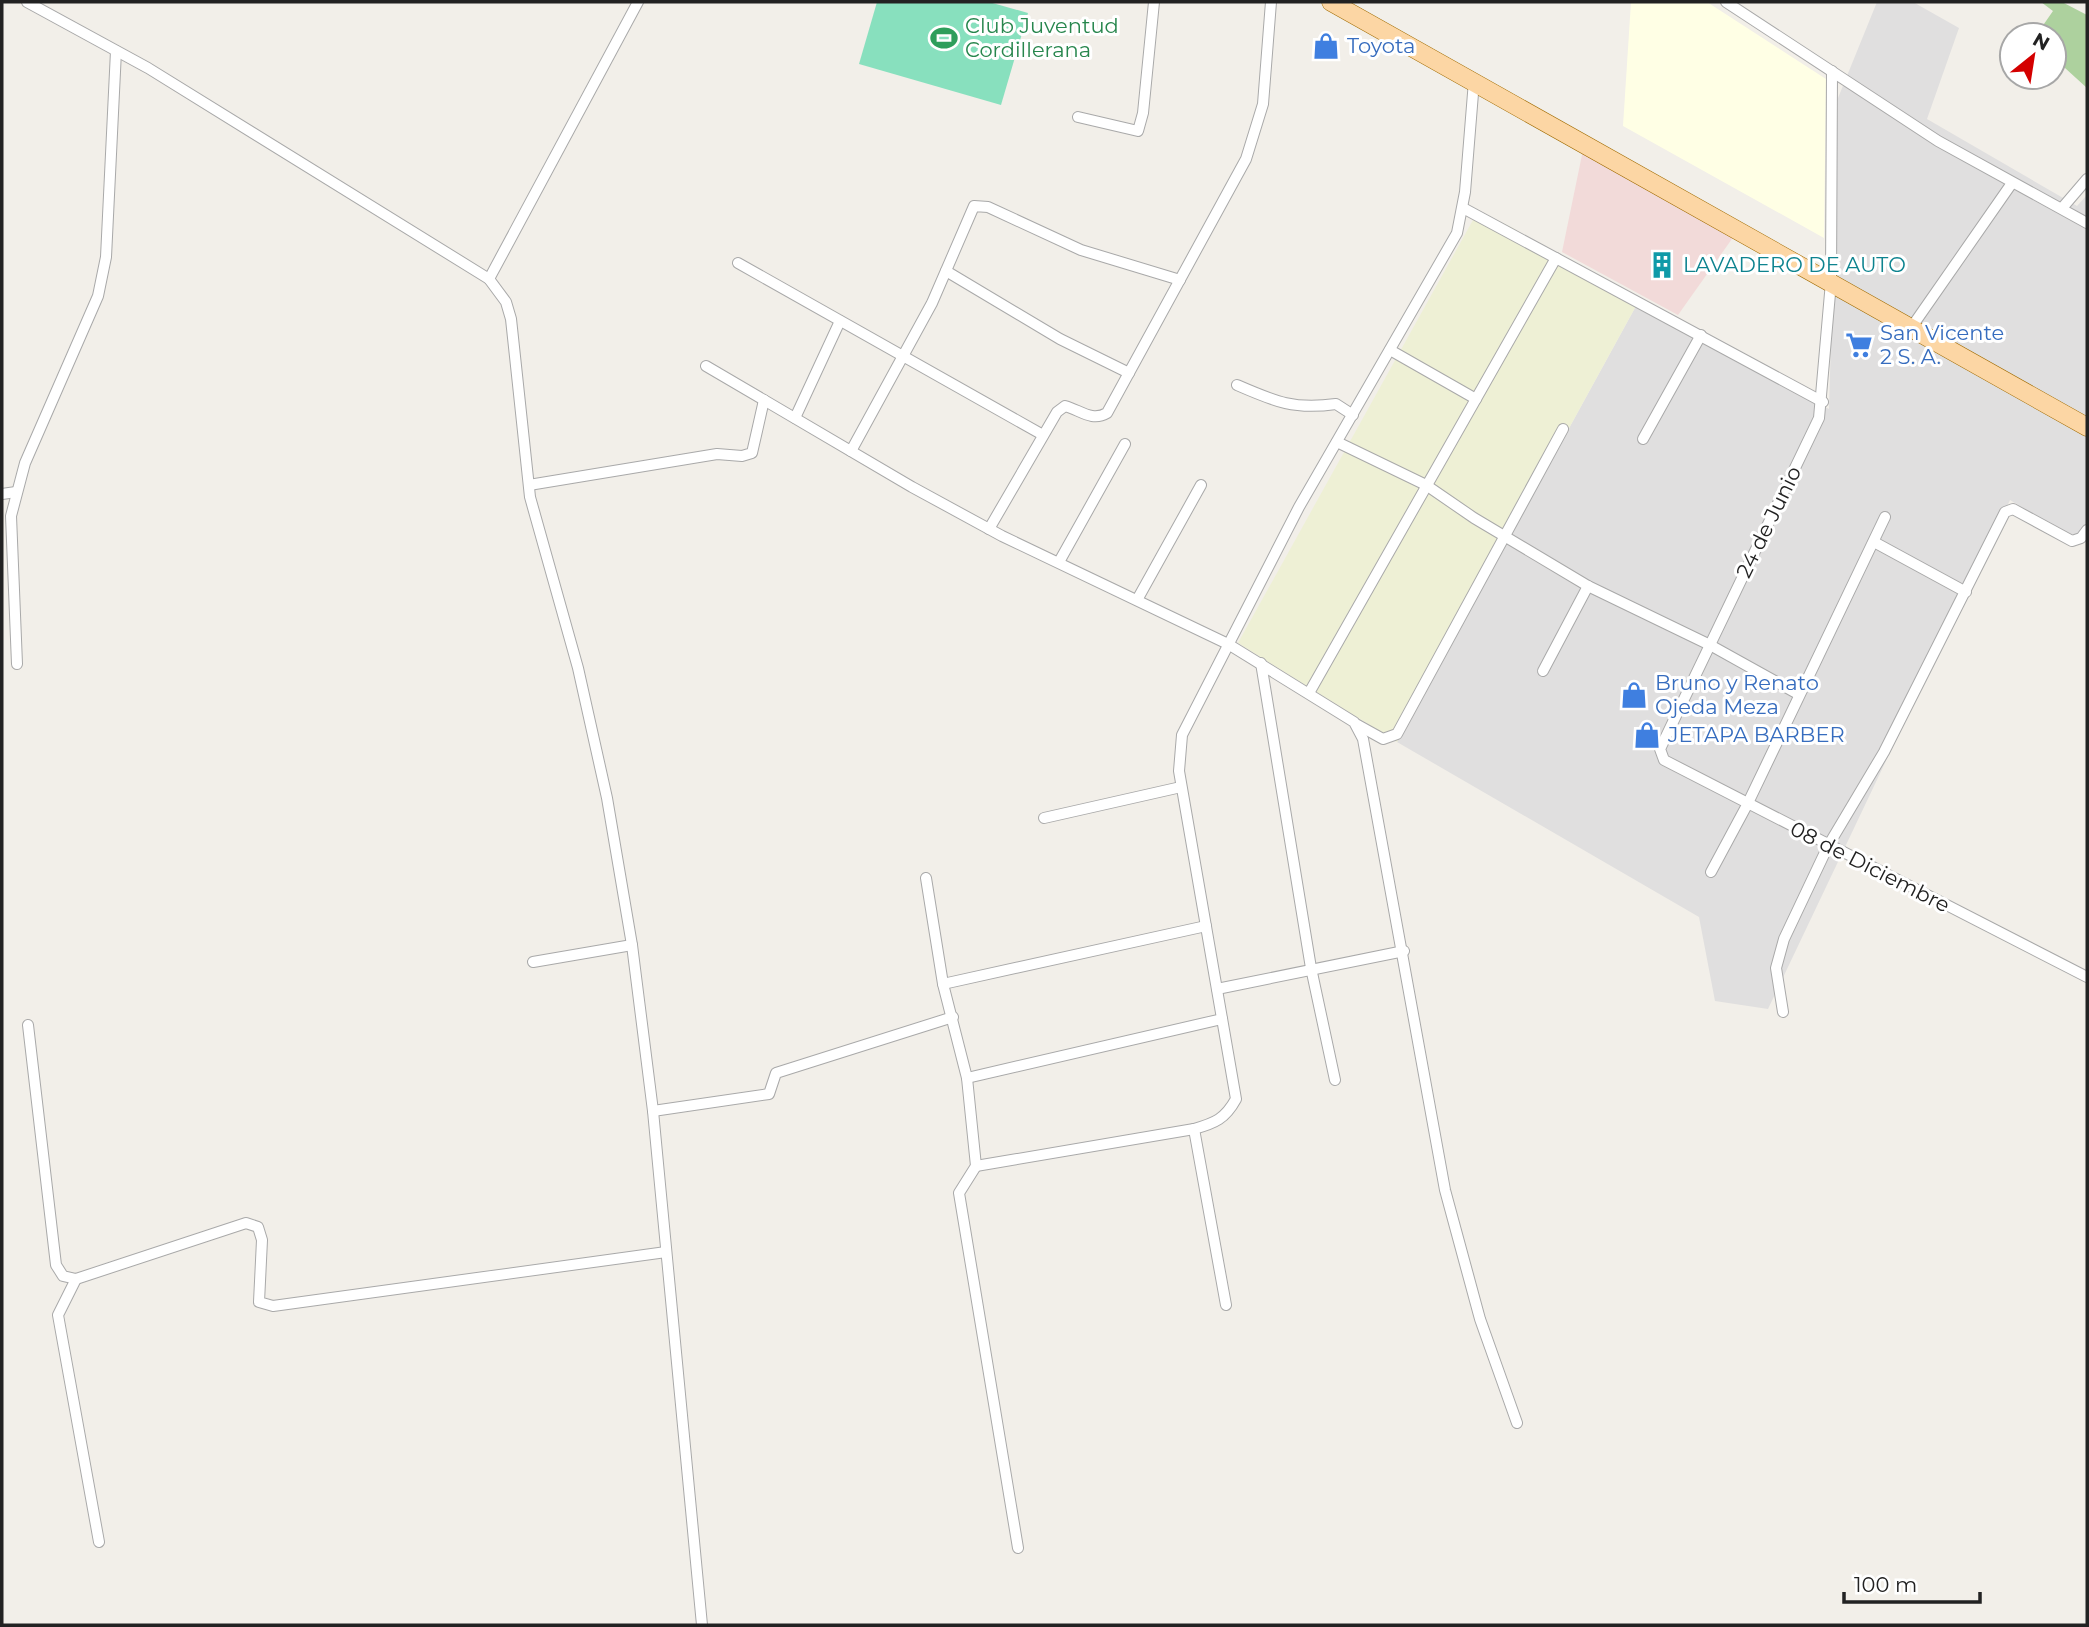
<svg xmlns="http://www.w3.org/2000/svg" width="2089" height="1627" font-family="Montserrat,sans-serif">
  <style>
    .residential { fill: #e0dfdf }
    .commercial { fill: #f2dad9 }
    .education { fill: #ffffe5 }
    .farmland { fill: #eef0d5 }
    .forest { fill: #add19e }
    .pitch { fill: #88e0be }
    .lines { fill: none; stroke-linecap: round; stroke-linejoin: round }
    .minor-casing { stroke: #a9a9a9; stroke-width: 12 }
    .primary-casing { stroke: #a06b00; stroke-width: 19 }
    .minor { stroke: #fff; stroke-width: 10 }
    .primary { stroke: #fcd6a4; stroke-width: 18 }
    .labels { text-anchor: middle; stroke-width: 6; stroke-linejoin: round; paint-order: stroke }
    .leisure-label { font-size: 21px; fill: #27864d; stroke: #fff; text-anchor: start }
    .shop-label { font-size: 21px; fill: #366cbe; stroke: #fff; text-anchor: start }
    .culture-label { font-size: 21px; fill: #0d838f; stroke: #fff; text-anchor: start }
    .street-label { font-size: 21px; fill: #222; stroke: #fff }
  </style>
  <rect width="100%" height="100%" fill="#f2efe9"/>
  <!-- residential -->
  <path class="residential" d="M1877,2H1913L1959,28L1927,119L2077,206L2087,195V527L2076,540L2010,500L1768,1009L1715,1001L1699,917L1397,742L1636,306L1829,409L1838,98Z"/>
  <!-- commercial -->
  <path class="commercial" d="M1583,150L1734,236L1678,315L1562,252Z"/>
  <!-- education -->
  <path class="education" d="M1631,2H1707L1826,79L1824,238L1623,126Z"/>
  <!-- farmland -->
  <path class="farmland" d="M1478,211L1513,228L1636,306L1397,742L1238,643Z"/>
  <!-- forest -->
  <path class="forest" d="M2041,2H2062L2087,15V88L2054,58V35L2037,34L2053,11Z"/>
  <!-- pitch -->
  <path class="pitch" d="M877,2H989L1028,13L1001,105L859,64Z"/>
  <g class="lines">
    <defs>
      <g id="minor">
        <path d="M27,2L148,68L489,279L506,302L511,319L530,497L578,668L607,798L632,945L653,1111L702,1625"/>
        <path d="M1726,2L1938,141L2087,223"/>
        <path d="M1832,71L1831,282L1819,418L1660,749L1664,760L2087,977"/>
        <path d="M1078,117L1138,131L1143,113L1154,2"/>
        <path d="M2063,207L2087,179"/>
        <path d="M1463,208L1823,402"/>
        <path d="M738,263L1043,435"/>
        <path d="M946,271L1060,339L1129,373"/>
        <path d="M489,279L638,2"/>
        <path d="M1911,328L2012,183"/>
        <path d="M1390,350L1476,399"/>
        <path d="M706,366L912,487L1002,536L1228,644L1354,722L1363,739L1445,1190L1480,1319L1517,1423"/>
        <path d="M1237,385C1276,402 1294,410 1336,404L1353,415"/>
        <path d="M795,418L840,321"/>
        <path d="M1643,439L1701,335"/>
        <path d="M1337,442L1426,485L1474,518L1588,586L1710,645L1798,694"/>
        <path d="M851,451L932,303L974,206L988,207L1081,250L1180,280"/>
        <path d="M529,485L717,454L742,456L752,453L764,400"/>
        <path d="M2,494L16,492"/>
        <path d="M989,529L1057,412L1065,406C1080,410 1092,422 1107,413L1246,159L1263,104L1271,2"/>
        <path d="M1874,542L1966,592"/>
        <path d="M1059,562L1125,444"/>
        <path d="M1137,600L1201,485"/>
        <path d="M1261,663L1311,968L1335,1080"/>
        <path d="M17,664L11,516L25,463L98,296L106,257L116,51"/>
        <path d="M1543,671L1588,586"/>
        <path d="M1309,693L1556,258"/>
        <path d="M1356,724L1383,739L1397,734L1563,429"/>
        <path d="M1044,818L1181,787"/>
        <path d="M1711,872L1747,805L1885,517"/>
        <path d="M926,878L943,984L967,1078L976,1166L959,1193L1018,1548"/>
        <path d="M533,962L632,945"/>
        <path d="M943,984L1206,926"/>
        <path d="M1217,989L1404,951"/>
        <path d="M1783,1012L1776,968L1784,939L1828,846L1884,752L2005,512L2013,509L2072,541L2081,538L2087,530"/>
        <path d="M28,1025L56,1265L63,1276L76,1279L246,1223L258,1227L262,1240L259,1302L273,1306L666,1252"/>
        <path d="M967,1078L1222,1019"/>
        <path d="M653,1111L769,1094L776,1073L953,1017"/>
        <path d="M1194,1129L1226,1305"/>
        <path d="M976,1166L1194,1129C1215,1123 1225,1119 1236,1099L1179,771L1182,735L1299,507L1457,233L1465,192L1474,81"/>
        <path d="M76,1279L58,1315L99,1542"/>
      </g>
      <path id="primary" d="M1331,2L2087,427"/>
    </defs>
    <!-- minor casing -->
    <use href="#minor" class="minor-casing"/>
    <!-- primary casing -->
    <use href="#primary" class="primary-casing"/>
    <!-- minor -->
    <use href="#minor" class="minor"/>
    <!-- primary -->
    <use href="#primary" class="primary"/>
  </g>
  <!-- icons -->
  <defs>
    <symbol id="stadium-bare" viewBox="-9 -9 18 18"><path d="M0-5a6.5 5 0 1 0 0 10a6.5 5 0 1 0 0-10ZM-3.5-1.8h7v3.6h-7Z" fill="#2e9e5b" stroke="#fff" stroke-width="2.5" paint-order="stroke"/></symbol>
    <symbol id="shop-bare" viewBox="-9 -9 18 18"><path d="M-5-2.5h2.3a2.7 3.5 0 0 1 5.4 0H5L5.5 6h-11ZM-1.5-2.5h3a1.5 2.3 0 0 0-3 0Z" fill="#3f7fe0" stroke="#fff" stroke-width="2.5" paint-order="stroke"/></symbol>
    <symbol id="building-bare" viewBox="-9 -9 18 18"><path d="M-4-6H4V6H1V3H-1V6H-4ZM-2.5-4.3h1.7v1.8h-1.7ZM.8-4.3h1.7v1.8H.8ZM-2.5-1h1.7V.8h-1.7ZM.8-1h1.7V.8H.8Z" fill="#0f9aa8" stroke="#fff" stroke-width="2.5" paint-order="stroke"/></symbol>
    <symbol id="supermarket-bare" viewBox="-9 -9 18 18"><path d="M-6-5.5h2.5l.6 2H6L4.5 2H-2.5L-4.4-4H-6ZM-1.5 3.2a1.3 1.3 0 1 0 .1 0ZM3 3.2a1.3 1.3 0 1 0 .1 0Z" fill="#3f7fe0" stroke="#fff" stroke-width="2.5" paint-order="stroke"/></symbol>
  </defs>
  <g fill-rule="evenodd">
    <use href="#stadium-bare" x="925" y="19" width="38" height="38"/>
    <use href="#shop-bare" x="1307" y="27" width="38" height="38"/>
    <use href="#building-bare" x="1643" y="246" width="38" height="38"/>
    <use href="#supermarket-bare" x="1840" y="326" width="38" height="38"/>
    <use href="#shop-bare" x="1615" y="676" width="38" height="38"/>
    <use href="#shop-bare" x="1628" y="716" width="38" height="38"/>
  </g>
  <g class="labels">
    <!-- leisure labels -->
    <g class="leisure-label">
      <text x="965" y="33">Club Juventud<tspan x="965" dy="24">Cordillerana</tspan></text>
    </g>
    <!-- shop labels -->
    <g class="shop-label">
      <text x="1347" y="53">Toyota</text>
      <text x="1880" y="340">San Vicente<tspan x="1880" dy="24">2 S. A.</tspan></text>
      <text x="1655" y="690">Bruno y Renato<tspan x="1655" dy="24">Ojeda Meza</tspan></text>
      <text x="1668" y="742">JETAPA BARBER</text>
    </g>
    <!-- culture labels -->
    <g class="culture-label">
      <text x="1683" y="272">LAVADERO DE AUTO</text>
    </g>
    <!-- street labels -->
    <g class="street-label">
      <text transform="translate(1769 522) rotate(-64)" y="7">24 de Junio</text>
      <text transform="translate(1870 867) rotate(27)" y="7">08 de Diciembre</text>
    </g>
  </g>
  <!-- border -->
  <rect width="2089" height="1627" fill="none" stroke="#222222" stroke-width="7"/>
  <!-- north arrow -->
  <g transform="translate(2033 56) rotate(30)"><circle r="33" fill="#ffffff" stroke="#a7a7a7" stroke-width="2"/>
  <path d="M0-5L12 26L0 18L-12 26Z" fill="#d40000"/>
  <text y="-10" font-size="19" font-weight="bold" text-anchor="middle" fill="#222222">N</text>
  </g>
  <!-- scale -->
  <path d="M1844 1592v10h136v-10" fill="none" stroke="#222222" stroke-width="3.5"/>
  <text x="1854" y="1592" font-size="21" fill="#222222" stroke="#ffffff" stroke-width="5" paint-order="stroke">100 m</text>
</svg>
